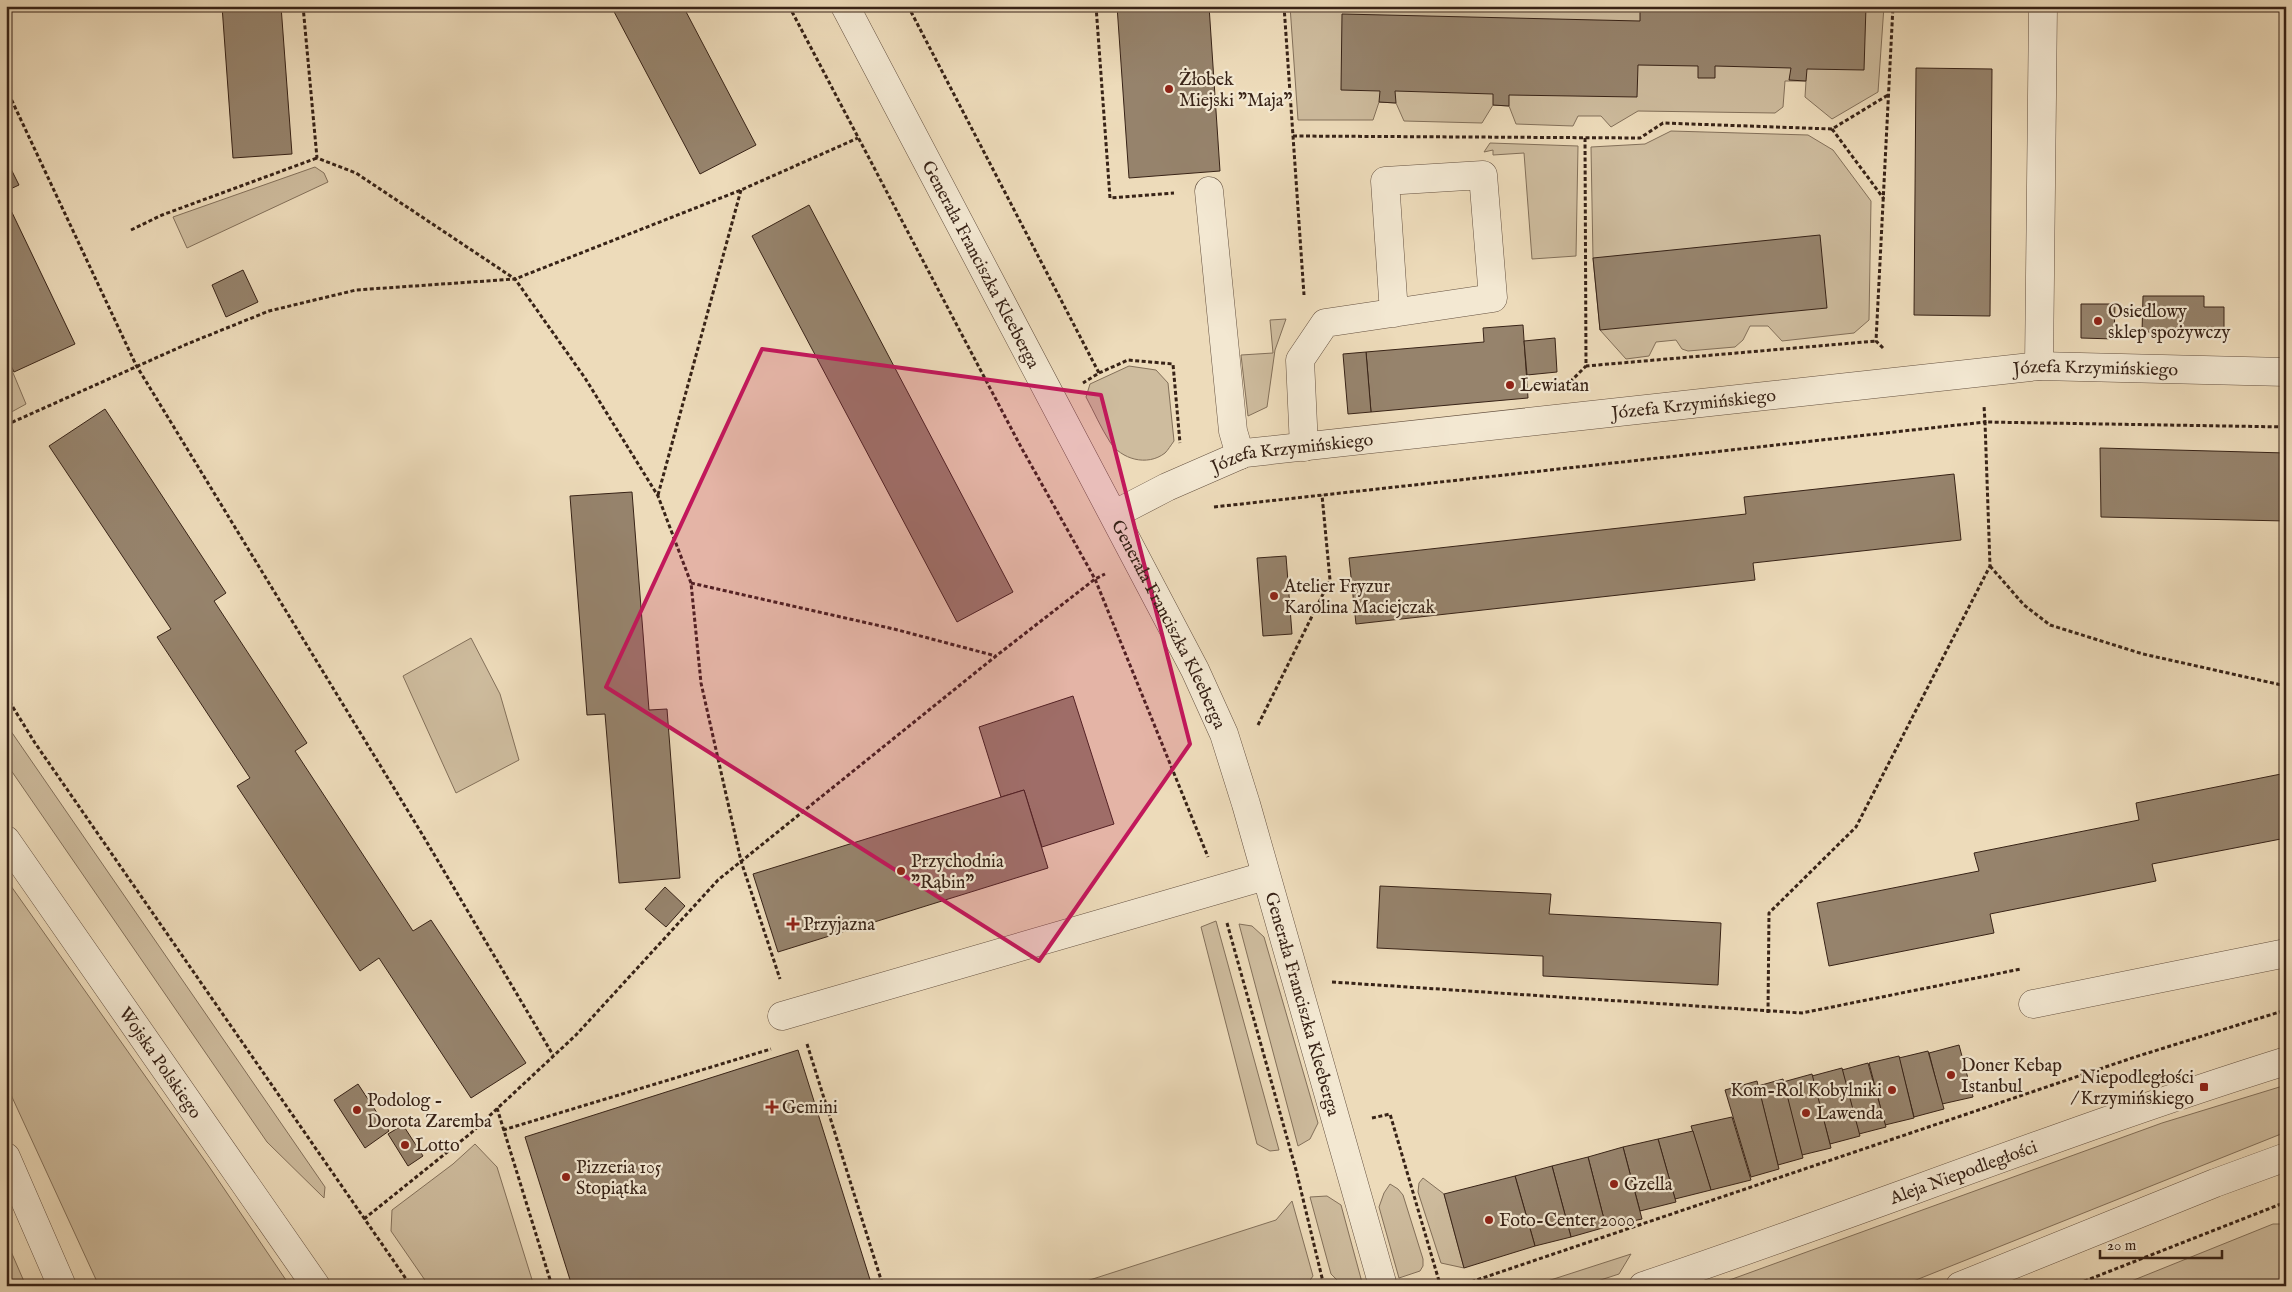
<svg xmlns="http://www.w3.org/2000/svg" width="2292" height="1292" font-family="'IM FELL English',serif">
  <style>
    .green { fill: #cebc9e; stroke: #83705a }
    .building { fill: #96836c; stroke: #382317 }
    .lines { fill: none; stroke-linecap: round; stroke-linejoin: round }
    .minor-casing { stroke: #655140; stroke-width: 29 }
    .path { stroke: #382317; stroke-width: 3; stroke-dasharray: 4 2.5; stroke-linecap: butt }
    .minor { stroke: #f3e8d2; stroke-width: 28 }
    .marked { fill: #c2185b; fill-opacity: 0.2; stroke: #c2185b; stroke-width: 4; stroke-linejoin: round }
    .poi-dot { fill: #8f2418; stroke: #f3e8d2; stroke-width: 2 }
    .labels { text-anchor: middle; stroke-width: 4.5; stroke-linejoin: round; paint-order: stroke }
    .poi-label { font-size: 18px; fill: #382317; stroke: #f3e8d2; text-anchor: start }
    .street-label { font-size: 18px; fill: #382317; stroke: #f3e8d2 }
  </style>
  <rect width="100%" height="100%" fill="#eddbba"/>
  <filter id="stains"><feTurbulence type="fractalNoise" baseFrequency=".004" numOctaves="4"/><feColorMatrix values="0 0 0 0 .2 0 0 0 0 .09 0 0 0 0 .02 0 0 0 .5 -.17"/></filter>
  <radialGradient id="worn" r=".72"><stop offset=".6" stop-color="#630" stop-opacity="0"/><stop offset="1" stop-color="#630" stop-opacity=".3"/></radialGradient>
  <!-- green -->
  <g class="green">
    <path d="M1290,6H1884L1878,92L1832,119L1805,97L1806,81H1785L1783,107L1775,113L1638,111L1611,127L1601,116H1578L1573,126L1516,124L1509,106L1493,105L1482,123L1404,121L1396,103L1379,102L1373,120H1298Z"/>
    <path d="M1671,131L1808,135L1833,150L1871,201L1869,320L1854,333L1782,341L1768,326H1750L1743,340L1735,347L1688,351L1682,349L1676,340L1656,342L1649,356L1626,359L1600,330L1593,258L1591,147L1645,144Z"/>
    <path d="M1490,143L1578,146L1576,256L1532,259L1524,153L1493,155V150L1484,152Z"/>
    <path d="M315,167L324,173L328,182L187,248L173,217Z"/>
    <path d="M1286,319L1275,350L1267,407L1248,416L1241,355L1273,353L1270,320Z"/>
    <path d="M6,356L26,404L6,415Z"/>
    <path d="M1129,366L1156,370L1168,383L1174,441C1171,445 1168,450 1165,453C1147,467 1121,459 1110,442C1101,428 1094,412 1086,397L1090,384Z"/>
    <path d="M471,638L500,694L519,760L456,793L403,676Z"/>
    <path d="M6,724L325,1187L324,1198L267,1142L6,763Z"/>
    <path d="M6,879L208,1165L290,1286H99L6,1084Z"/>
    <path d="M1216,921L1279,1150L1270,1151L1257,1144L1201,927Z"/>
    <path d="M1239,924L1252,926L1264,937L1318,1123L1310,1139L1298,1146Z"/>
    <path d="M2286,1085V1132L1901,1286H1713L2162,1123Z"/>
    <path d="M475,1144L497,1167L534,1286H429L391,1231L392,1210L453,1164Z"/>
    <path d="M1423,1178L1444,1194L1464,1268L1441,1263L1418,1192L1419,1183Z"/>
    <path d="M1390,1184L1398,1189L1403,1195L1423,1259V1266L1420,1271L1399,1278L1379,1207L1384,1193Z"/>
    <path d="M1327,1196L1341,1205L1363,1286H1343L1331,1274L1310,1197Z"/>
    <path d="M1292,1201L1313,1276L1306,1286H1071L1276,1220Z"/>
    <path d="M2273,1224H2286V1286H2119Z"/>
    <path d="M6,1240L26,1286H6Z"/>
    <path d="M1631,1254L1619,1274L1582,1286H1532Z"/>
  </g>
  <!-- building -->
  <g class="building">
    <path d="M222,6H281L292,154L233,158Z"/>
    <path d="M611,6H683L756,145L700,174Z"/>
    <path d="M1117,6H1209L1220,171L1129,178Z"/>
    <path d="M1640,6H1866L1864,70L1807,69L1806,81L1789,80L1791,68L1715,66V78H1698V66L1638,65L1637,97L1509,95V106L1493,105V94L1395,91L1396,103L1379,102L1380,91L1341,90L1342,14L1640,21Z"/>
    <path d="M1916,68L1992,69L1990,316L1914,315Z"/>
    <path d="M6,159L19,185L6,191Z"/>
    <path d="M6,200L75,344L14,372L6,356Z"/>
    <path d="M809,205L1013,592L957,622L752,236Z"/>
    <path d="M1820,235L1827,308L1600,330L1593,258Z"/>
    <path d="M243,270L258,302L226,317L212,285Z"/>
    <path d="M2143,296H2204V307H2224V332H2142Z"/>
    <path d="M2081,304H2115L2114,339L2081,338Z"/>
    <path d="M1523,325L1528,398L1371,412L1366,352L1484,342L1483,328Z"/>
    <path d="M1555,338L1557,372L1527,375L1524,341Z"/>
    <path d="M1366,352L1371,412L1348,414L1343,354Z"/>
    <path d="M105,409L226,593L214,601L307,743L295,751L413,931L431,920L526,1063L471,1098L379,958L360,971L237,786L250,778L157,637L171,629L49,446Z"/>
    <path d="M2100,448L2286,453V521L2101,517Z"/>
    <path d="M1954,474L1961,540L1753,563L1755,580L1356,624L1349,558L1746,514L1744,497Z"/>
    <path d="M632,492L649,710L667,709L680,878L619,883L605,714L587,715L570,496Z"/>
    <path d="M1286,556L1292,634L1263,636L1257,558Z"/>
    <path d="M1073,696L1114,824L1042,847L1024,790L1001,797L979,727Z"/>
    <path d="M2286,773V838L2152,864L2156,881L1990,914L1994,933L1829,966L1817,903L1979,871L1974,853L2139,820L2136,803Z"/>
    <path d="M1024,790L1048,868L778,952L753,874Z"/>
    <path d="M1380,886L1551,894L1549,914L1721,923L1718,985L1543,976V956L1377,948Z"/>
    <path d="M665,887L685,906L666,927L645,909Z"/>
    <path d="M1959,1045L1973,1097L1942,1104L1929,1053Z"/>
    <path d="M798,1050L872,1286H572L525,1137Z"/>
    <path d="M1928,1051L1944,1109L1914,1117L1899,1058Z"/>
    <path d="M1899,1056L1914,1118L1885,1125L1869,1063Z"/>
    <path d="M1868,1063L1886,1127L1859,1134L1842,1070Z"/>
    <path d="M1842,1068L1860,1136L1830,1144L1812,1076Z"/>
    <path d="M1812,1074L1831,1148L1802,1155L1783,1082Z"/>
    <path d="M1783,1079L1803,1158L1778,1165L1758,1086Z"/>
    <path d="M1757,1081L1779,1169L1751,1177L1725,1090Z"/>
    <path d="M358,1084L389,1131L365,1148L334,1100Z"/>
    <path d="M1732,1117L1751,1180L1711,1190L1691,1126Z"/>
    <path d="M403,1125L423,1156L408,1166L388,1134Z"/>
    <path d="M1693,1131L1711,1190L1675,1199L1658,1139Z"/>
    <path d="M1658,1139L1676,1202L1640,1211L1623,1147Z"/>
    <path d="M1623,1147L1642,1219L1606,1227L1588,1157Z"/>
    <path d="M1588,1157L1606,1227L1571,1237L1552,1166Z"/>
    <path d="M1552,1166L1571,1237L1535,1246L1515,1176Z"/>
    <path d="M1515,1176L1535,1246L1464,1268L1444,1194Z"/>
  </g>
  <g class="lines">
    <defs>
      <g id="minor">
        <path id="s1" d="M845,6L1195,670L1224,734L1246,804L1383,1286"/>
        <path d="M1209,191L1233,431L1240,455"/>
        <path d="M2039,366L2043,6"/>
        <path d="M1304,447L1300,360L1325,323L1493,298L1483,175L1385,181L1394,313"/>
        <path id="s2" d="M1115,514L1167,487L1245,453L2039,366L2286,372"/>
        <path id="s3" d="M6,840L316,1286"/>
        <path d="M2033,1004L2286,953"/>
        <path d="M782,1016L1265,876"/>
        <path d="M6,1157L62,1286"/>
        <path id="s4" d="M1643,1286C1858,1214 2069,1129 2286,1061"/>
        <path d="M1960,1286L2215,1183L2286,1157"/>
      </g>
    </defs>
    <!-- minor casing -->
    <use href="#minor" class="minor-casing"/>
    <!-- path -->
    <g class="path">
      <path d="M303,6L317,158L356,173L515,279L585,378L658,496L691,583L701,683L741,861L780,979"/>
      <path d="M789,6L1021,447L1095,579L1208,857"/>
      <path d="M908,6L1099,373L1083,383"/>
      <path d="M1096,6L1110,198L1174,193"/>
      <path d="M1284,6L1304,295"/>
      <path d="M6,88L136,365L422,834L553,1055"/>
      <path d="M1832,129L1884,199"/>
      <path d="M1293,136L1640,138L1663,123L1832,129L1888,95"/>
      <path d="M1585,138L1586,366L1876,341"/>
      <path d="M131,230L162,215L317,158"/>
      <path d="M1883,348L1876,341L1893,6"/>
      <path d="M1099,373L1128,360L1173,364L1180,443"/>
      <path d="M1570,382L1586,366"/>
      <path d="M6,425L187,344L269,311L356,290L515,279L741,190L858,138"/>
      <path d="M658,495L741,190"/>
      <path d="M1214,507L1985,422L1984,406"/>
      <path d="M1990,566L2024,605L2050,625L2143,654L2286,686"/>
      <path d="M691,583L894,629L996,656"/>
      <path d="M6,696L35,743L411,1286"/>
      <path d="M1258,725L1330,580L1322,495"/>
      <path d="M1227,923L1296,1170L1324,1286"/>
      <path d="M1332,982L1802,1013L2021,969"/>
      <path d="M1768,1013L1769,913L1856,827L1990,566L1985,422L2286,427"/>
      <path d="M807,1044L883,1286"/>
      <path d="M497,1108L552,1286"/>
      <path d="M1372,1118L1390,1114L1439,1281"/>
      <path d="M503,1130L771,1049"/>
      <path d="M364,1219L471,1133L576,1035L718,880L996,656L1095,579L1105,574"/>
      <path d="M1423,1286L1439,1281L1445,1286"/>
      <path d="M1459,1286L2135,1057L2286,1010"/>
      <path d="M2072,1286L2286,1202"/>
    </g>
    <!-- minor -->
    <use href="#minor" class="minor"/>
  </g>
  <!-- marked area -->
  <path class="marked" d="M762,349L1101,395L1190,744L1039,961L606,687Z"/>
  <!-- markers -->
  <g class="poi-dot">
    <circle cx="1169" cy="89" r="5"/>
    <circle cx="2098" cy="321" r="5"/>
    <circle cx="1510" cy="385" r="5"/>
    <circle cx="1274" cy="596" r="5"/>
    <circle cx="901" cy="871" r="5"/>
    <path d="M790.5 916.5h5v5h5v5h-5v5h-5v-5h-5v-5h5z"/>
    <circle cx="1951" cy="1075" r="5"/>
    <rect x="2199" y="1082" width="10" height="10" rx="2.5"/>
    <circle cx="1892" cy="1090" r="5"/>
    <path d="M769.5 1099.5h5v5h5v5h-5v5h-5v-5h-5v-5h5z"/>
    <circle cx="357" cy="1110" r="5"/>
    <circle cx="1806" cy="1113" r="5"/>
    <circle cx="405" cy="1145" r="5"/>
    <circle cx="566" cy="1177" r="5"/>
    <circle cx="1614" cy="1184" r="5"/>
    <circle cx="1489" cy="1220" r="5"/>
  </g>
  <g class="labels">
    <!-- poi labels -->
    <g class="poi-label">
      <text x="1179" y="85">Żłobek<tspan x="1179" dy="21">Miejski "Maja"</tspan></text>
      <text x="2108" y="317">Osiedlowy<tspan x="2108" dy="21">sklep spożywczy</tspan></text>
      <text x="1520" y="391">Lewiatan</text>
      <text x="1284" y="592">Atelier Fryzur<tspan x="1284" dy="21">Karolina Maciejczak</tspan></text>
      <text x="911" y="867">Przychodnia<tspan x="911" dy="21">"Rąbin"</tspan></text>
      <text x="803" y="930">Przyjazna</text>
      <text x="1961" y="1071">Doner Kebap<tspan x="1961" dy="21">Istanbul</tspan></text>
      <text x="2194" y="1083" text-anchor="end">Niepodległości<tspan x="2194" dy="21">/ Krzymińskiego</tspan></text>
      <text x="1882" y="1096" text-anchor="end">Kom-Rol Kobylniki</text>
      <text x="367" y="1106">Podolog -<tspan x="367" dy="21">Dorota Zaremba</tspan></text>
      <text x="782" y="1113">Gemini</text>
      <text x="1816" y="1119">Lawenda</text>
      <text x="415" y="1151">Lotto</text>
      <text x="576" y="1173">Pizzeria 105<tspan x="576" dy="21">Stopiątka</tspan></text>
      <text x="1624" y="1190">Gzella</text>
      <text x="1499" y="1226">Foto-Center 2000</text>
    </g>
    <!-- street labels -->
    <g class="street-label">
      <text dy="6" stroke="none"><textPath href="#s1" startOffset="292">Generała Franciszka Kleeberga</textPath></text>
      <text dy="6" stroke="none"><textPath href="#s2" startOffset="999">Józefa Krzymińskiego</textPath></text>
      <text dy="6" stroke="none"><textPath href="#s2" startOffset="595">Józefa Krzymińskiego</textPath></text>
      <text dy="6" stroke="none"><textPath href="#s2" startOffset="190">Józefa Krzymińskiego</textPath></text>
      <text dy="6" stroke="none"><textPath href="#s1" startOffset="698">Generała Franciszka Kleeberga</textPath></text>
      <text dy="6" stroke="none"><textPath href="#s1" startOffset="1102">Generała Franciszka Kleeberga</textPath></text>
      <text dy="6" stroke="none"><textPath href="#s3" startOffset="271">Wojska Polskiego</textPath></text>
      <text dy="6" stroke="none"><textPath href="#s4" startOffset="340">Aleja Niepodległości</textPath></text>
    </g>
  </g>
  <!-- margin -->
  <rect width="2292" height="1292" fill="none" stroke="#eddbba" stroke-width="25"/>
  <rect x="8" y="8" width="2277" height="1277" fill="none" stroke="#382317" stroke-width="2.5"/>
  <rect x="12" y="12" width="2267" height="1267" fill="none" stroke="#382317"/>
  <!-- scale -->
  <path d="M2100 1250v8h122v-8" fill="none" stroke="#382317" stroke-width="2.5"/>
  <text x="2107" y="1250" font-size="15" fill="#382317" stroke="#f3e8d2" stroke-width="4" paint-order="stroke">20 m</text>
  <rect width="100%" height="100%" filter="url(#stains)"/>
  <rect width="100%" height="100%" fill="url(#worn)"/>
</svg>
